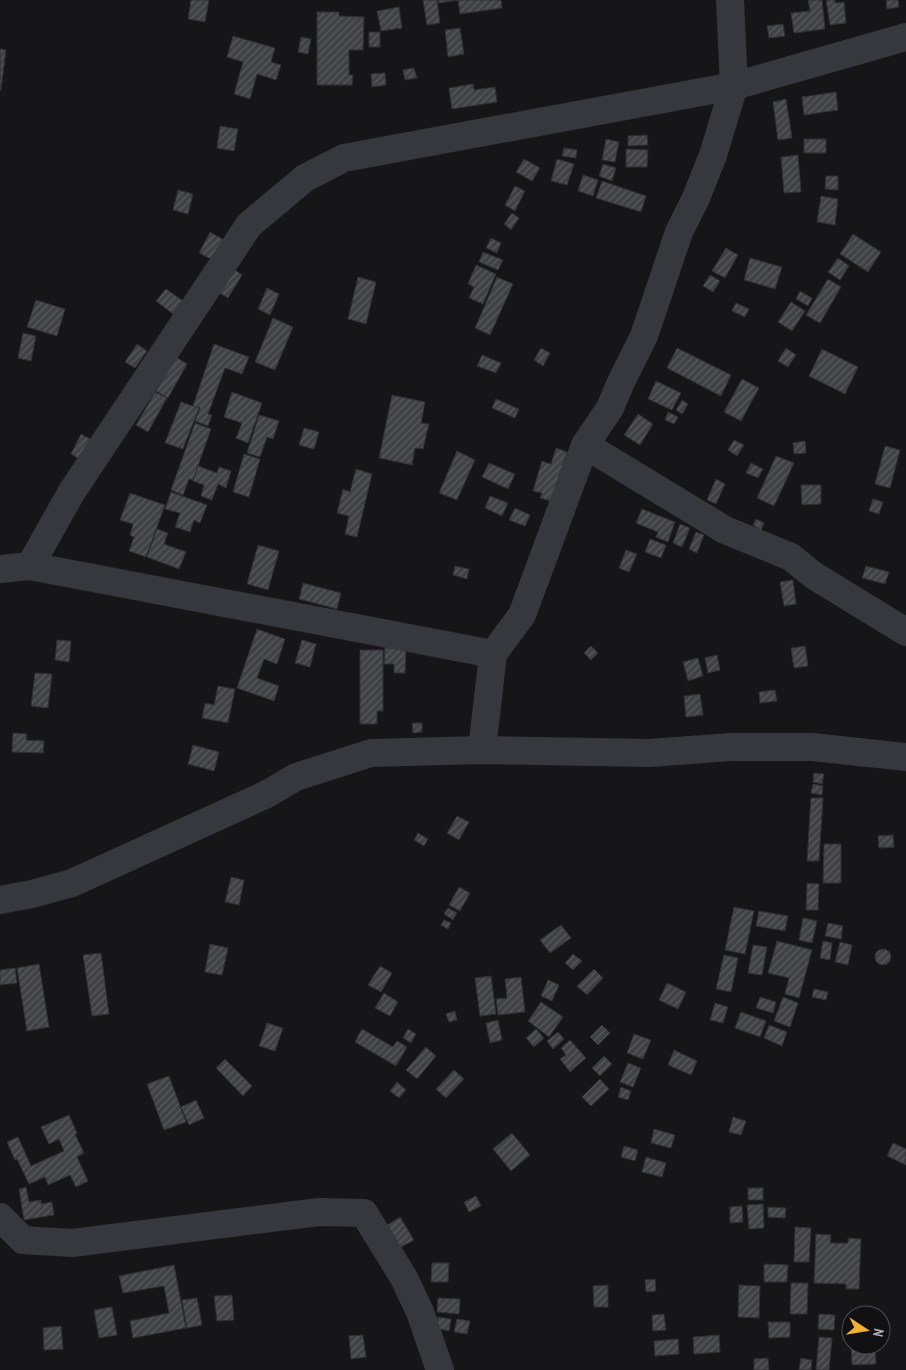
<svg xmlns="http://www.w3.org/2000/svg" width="906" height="1370" font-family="'PT Sans Narrow',sans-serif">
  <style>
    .building { fill: url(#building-hatch); stroke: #303034 }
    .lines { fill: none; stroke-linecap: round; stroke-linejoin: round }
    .minor { stroke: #37383d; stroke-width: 28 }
  </style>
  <defs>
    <pattern id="building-hatch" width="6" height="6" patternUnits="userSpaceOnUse" patternTransform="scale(1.25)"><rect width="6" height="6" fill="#404145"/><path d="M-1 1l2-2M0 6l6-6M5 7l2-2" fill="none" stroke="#595a5e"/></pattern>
  </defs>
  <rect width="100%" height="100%" fill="#161618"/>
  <!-- building -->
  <g class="building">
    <path d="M191,0H209L205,22L188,19Z"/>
    <path d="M423,0H437L440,23L427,25Z"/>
    <path d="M438,0H501L502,8L460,14L458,0L439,3Z"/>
    <path d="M808,0H822L825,29L794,33L791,13L810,11Z"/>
    <path d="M826,0H835V3L844,2L846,23L830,25Z"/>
    <path d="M886,0H898L899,7L887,9Z"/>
    <path d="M399,7L402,28L381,31L377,11Z"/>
    <path d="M317,12H339V16L364,17L363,50H349V75H353L352,85H317Z"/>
    <path d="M783,24L785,36L769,38L767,26Z"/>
    <path d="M460,28L464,54L448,57L445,30Z"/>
    <rect x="369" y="32" width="11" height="15"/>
    <path d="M233,36L275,48L271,62L281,65L276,80L257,74L250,99L234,94L243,62L227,57Z"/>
    <path d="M301,37L311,39L308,54L298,52Z"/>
    <path d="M0,49L6,50L1,90H0Z"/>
    <path d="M414,68L417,78L405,80L403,70Z"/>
    <path d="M385,73L386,85L372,87L371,74Z"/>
    <path d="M473,84L474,90L495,87L497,102L452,109L449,88Z"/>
    <path d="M836,92L838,110L804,115L802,97Z"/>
    <path d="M786,99L792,138L778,140L773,102Z"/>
    <path d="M220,126L238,129L234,151L217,148Z"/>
    <path d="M647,135L648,145L628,146V136Z"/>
    <path d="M606,139L619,142L615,162L602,160Z"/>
    <rect x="804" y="139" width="22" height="14"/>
    <path d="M564,148L577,150L576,158L562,156Z"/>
    <path d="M626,149L648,150L647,167H626Z"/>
    <path d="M798,155L801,192L784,193L781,157Z"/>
    <path d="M524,159L540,168L532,181L516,172Z"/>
    <path d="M557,159L574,164L567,185L551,181Z"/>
    <path d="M603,164L616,168L612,181L599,176Z"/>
    <path d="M583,175L598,180L593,196L578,191Z"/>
    <path d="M826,176H838V190L825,189Z"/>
    <path d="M602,181L646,196L641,212L596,198Z"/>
    <path d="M515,186L525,191L515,211L505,205Z"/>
    <path d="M178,190L193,194L188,214L173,210Z"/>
    <path d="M821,196L838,199L835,225L817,222Z"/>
    <path d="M512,213L519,218L511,230L504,224Z"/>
    <path d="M210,232L224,240L213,260L199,253Z"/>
    <path d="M853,234L881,252L868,272L840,254Z"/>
    <path d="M491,238L501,243L497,253L486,248Z"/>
    <path d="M726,248L738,255L725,278L712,271Z"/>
    <path d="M483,252L503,260L498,270L479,262Z"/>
    <path d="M750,258L782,267L775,289L744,280Z"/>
    <path d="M838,258L849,266L840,280L828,272Z"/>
    <path d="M476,265L496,274L483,304L469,298L474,287L468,284Z"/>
    <path d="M232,268L242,275L228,298L217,291Z"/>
    <path d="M710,275L720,281L713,292L703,286Z"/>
    <path d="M358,277L376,282L366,324L348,319Z"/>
    <path d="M497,277L513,284L490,335L475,328Z"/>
    <path d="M828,279L841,287L820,323L806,315Z"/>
    <path d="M267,288L279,294L270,315L258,309Z"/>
    <path d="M166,289L183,301L173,314L156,301Z"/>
    <path d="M800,291L812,298L808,306L796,299Z"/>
    <path d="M36,300L65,309L57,336L27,327Z"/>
    <path d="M791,302L805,311L792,331L778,322Z"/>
    <path d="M736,303L749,309L745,317L732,311Z"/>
    <path d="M273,318L293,327L275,370L255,362Z"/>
    <path d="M23,333L36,336L31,361L18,358Z"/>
    <path d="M137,344L147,351L135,368L125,362Z"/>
    <path d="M214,344L249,357L242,374L225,368L208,414L212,415L208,426L195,421L200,408L193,406Z"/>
    <path d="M541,348L550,353L543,366L534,360Z"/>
    <path d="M677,348L731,375L721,396L667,368Z"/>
    <path d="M786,348L796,355L788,367L778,361Z"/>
    <path d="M822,349L858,367L845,394L809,376Z"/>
    <path d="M482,355L501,363L496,373L477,366Z"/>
    <path d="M176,357L187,364L168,398L156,391Z"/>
    <path d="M742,379L759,388L741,421L724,412Z"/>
    <path d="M656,381L681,393L672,410L648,399Z"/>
    <path d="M155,392L167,398L148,432L136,425Z"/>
    <path d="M232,392L262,403L248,443L236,438L242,423L224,417Z"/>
    <path d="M392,395L425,402L421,423L429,424L423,449L415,448L412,465L379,458Z"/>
    <path d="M496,399L519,409L515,418L492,408Z"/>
    <path d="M682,400L688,404L682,414L676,410Z"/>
    <path d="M181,402L199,408L183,449L165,443Z"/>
    <path d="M668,412L678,417L674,424L665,420Z"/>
    <path d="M638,414L653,424L640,445L624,435Z"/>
    <path d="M259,415L279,421L273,439L267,437L260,457L247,453Z"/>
    <path d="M195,423L211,429L193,480L189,479L183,495L171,490Z"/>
    <path d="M304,428L319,432L314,449L299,445Z"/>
    <path d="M81,434L92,440L81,460L71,454Z"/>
    <path d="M734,440L744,445L737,456L728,450Z"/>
    <path d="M805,441L806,453L794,454L793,443Z"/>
    <path d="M885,446L900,450L890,488L875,484Z"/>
    <path d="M556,448L567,452L551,501L540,498L542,493L533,491L542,461L551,464Z"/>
    <path d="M457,451L475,460L457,500L439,493Z"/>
    <path d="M244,454L260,459L249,497L233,492Z"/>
    <path d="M776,456L794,463L774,506L757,498Z"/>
    <path d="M489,463L515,474L508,489L482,477Z"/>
    <path d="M751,463L763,469L758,478L746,473Z"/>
    <path d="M198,466L217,473L219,467L231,471L226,488L218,484L212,500L201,496L204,485L193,481Z"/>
    <path d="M356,469L372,474L357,537L345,534L349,516L337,513L343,489L350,492Z"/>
    <path d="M716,479L725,484L716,504L707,500Z"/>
    <path d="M801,485H821V504L802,505Z"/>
    <path d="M171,492L207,505L200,523L194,520L190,532L175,527L180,513L165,509Z"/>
    <path d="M130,493L165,505L146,557L129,551L134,537L130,535L133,524L120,520Z"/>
    <path d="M490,496L508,503L502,516L485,508Z"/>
    <path d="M873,499L883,502L879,514L869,511Z"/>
    <path d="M515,508L530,515L525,526L509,520Z"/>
    <path d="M642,509L675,522L668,542L656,537L658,532L636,523Z"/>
    <path d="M756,519L764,523L761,530L753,525Z"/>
    <path d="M680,524L690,528L682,547L673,543Z"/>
    <path d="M157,529L168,533L164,544L186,552L179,569L147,557Z"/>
    <path d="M696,532L704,535L697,553L689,549Z"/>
    <path d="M650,539L666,545L661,558L645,552Z"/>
    <path d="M258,545L279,551L268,590L247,584Z"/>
    <path d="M626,550L637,554L629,572L619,568Z"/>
    <path d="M455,566L469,569L467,579L453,575Z"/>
    <path d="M866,566L889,572L885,584L862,578Z"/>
    <path d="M793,580L796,604L784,606L780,582Z"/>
    <path d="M303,583L341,593L337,609L299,599Z"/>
    <path d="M257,629L285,639L277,664L264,659L257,678L279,686L274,701L237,688Z"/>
    <path d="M57,640L71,641L69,662L55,660Z"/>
    <path d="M302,640L316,644L310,667L295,663Z"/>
    <path d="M591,646L598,653L591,660L584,653Z"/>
    <path d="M805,646L808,666L794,668L791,648Z"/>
    <path d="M385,648H406L405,673H394V664H384Z"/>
    <path d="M360,650H383V711H377V724H360Z"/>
    <path d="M717,655L720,670L708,673L705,658Z"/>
    <path d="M698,658L703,676L688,681L683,662Z"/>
    <path d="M35,673L52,674L48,708L31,706Z"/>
    <path d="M218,686L235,689L228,723L202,718L205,703L214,705Z"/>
    <path d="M775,690L777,701L760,703L759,692Z"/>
    <path d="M700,694L703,715L686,717L684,696Z"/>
    <path d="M412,723H422V732L413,733Z"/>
    <path d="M13,733L27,734L26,740L44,741L43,753L12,752Z"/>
    <path d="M193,745L219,752L214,771L188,764Z"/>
    <path d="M814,773L824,774L822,784L813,782Z"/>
    <path d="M813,784L823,786L822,795L811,793Z"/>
    <path d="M811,798H823L819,861H807Z"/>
    <path d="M457,816L469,822L459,840L447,833Z"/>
    <path d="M418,833L428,839L424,846L414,840Z"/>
    <path d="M893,835L894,847L879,848L878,836Z"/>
    <path d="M824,844H841V883H823Z"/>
    <path d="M231,877L244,880L239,905L225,902Z"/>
    <path d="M807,883L819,884L818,910H806Z"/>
    <path d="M459,887L470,893L460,911L449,905Z"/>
    <path d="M734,907L754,911L745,954L725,950Z"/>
    <path d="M448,908L457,913L453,920L444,914Z"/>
    <path d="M759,911L788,916L785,931L756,926Z"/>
    <path d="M803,918L817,921L812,943L799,940Z"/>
    <path d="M444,920L451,923L448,929L441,925Z"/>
    <path d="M828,923L843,926L841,939L825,936Z"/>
    <path d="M561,925L571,938L550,953L540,940Z"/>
    <path d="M777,941L812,950L799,998L785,994L789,978L768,973Z"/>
    <path d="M823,941L832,943L830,960L820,958Z"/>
    <path d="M840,942L852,945L848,965L835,962Z"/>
    <path d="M210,944L228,948L222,975L205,972Z"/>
    <path d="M753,945L767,947L762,975L748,973Z"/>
    <circle cx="883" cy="957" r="8"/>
    <path d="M101,953L109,1014L92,1016L83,955Z"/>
    <path d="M573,954L582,961L573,970L565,963Z"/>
    <path d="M724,955L738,958L731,992L716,989Z"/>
    <path d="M39,964L49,1027L27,1031L17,968Z"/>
    <path d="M380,966L392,973L381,992L368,985Z"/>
    <path d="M15,968L17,983L0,985V970Z"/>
    <path d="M594,969L603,978L587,995L577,986Z"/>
    <path d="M491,976L496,1014L480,1016L475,978Z"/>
    <path d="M521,977L525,1012L498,1015L496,999L507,998L505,979Z"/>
    <path d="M548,980L559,985L552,1001L541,996Z"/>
    <path d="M667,983L686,992L678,1009L659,1000Z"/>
    <path d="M814,989L828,992L826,1000L812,997Z"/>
    <path d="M384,993L398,1002L390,1016L375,1008Z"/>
    <path d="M760,997L776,1002L773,1013L756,1008Z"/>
    <path d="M783,997L798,1003L790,1027L774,1021Z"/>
    <path d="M541,1002L563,1017L549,1037L528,1021Z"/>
    <path d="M715,1003L728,1007L723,1023L710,1020Z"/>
    <path d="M455,1011L457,1020L449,1022L446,1014Z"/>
    <path d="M741,1012L766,1021L760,1037L735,1028Z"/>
    <path d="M498,1020L502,1040L490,1043L486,1023Z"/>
    <path d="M267,1023L283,1028L275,1051L259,1046Z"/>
    <path d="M602,1025L610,1033L598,1045L590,1037Z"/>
    <path d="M769,1025L787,1032L782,1046L764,1038Z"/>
    <path d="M362,1029L393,1047L397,1041L407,1047L396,1066L355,1042Z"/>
    <path d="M408,1029L416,1034L411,1043L403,1038Z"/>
    <path d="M536,1029L544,1038L534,1047L526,1038Z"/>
    <path d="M558,1032L564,1039L553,1049L547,1041Z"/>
    <path d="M634,1034L651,1040L643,1059L627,1053Z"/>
    <path d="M570,1040L586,1058L570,1072L560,1059L566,1055L561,1048Z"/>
    <path d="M426,1047L436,1056L417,1079L406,1070Z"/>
    <path d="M674,1050L697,1061L691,1075L668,1065Z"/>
    <path d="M604,1056L612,1064L600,1076L592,1068Z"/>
    <path d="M225,1059L252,1086L243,1096L216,1068Z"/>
    <path d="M628,1063L641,1068L633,1087L620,1082Z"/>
    <path d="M454,1070L464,1079L446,1098L436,1089Z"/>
    <path d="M169,1076L186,1122L164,1130L147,1084Z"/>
    <path d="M600,1079L609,1089L591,1106L582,1097Z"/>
    <path d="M397,1082L406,1090L399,1098L390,1091Z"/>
    <path d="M621,1087L631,1091L628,1100L618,1097Z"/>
    <path d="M196,1100L204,1118L189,1125L181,1107Z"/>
    <path d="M69,1115L77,1133L75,1134L84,1153L77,1157L88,1181L76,1187L70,1175L48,1185L45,1177L29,1184L17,1159L15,1160L7,1142L18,1137L31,1166L64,1151L59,1139L49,1144L41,1127Z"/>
    <path d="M733,1117L746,1121L741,1135L729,1132Z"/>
    <path d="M654,1129L675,1135L671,1148L651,1143Z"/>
    <path d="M512,1133L530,1155L511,1171L493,1149Z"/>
    <path d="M893,1143L906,1149V1165L887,1156Z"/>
    <path d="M624,1146L638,1150L635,1161L621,1157Z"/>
    <path d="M646,1157L666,1163L662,1177L642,1172Z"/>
    <path d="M26,1187L29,1202L41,1200V1204L52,1202L54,1215L24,1220L19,1189Z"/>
    <rect x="748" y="1188" width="15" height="12"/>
    <path d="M476,1196L481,1206L469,1212L464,1202Z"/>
    <path d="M763,1204L764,1228L749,1229L747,1205Z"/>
    <path d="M742,1206L743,1222L730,1223V1207Z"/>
    <path d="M768,1207L786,1208L785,1218L768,1217Z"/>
    <path d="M400,1217L414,1240L399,1248L386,1226Z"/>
    <path d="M795,1227L811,1228L809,1262H794Z"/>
    <path d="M816,1234L831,1235L830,1243H848V1238L861,1239L859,1289H846V1284L814,1283Z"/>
    <path d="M432,1263H449L448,1282H431Z"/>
    <path d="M764,1264L788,1265L787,1282H764Z"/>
    <path d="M174,1265L186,1328L133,1338L130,1321L169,1313L164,1286L123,1293L119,1276Z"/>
    <path d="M655,1279L656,1291L646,1292L645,1280Z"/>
    <path d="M791,1283H808L807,1314H790Z"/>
    <path d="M608,1285V1307H594L593,1286Z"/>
    <path d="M739,1285L760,1286L759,1318L738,1317Z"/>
    <path d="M232,1295L234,1320L217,1321L214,1296Z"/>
    <path d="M197,1298L202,1325L187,1328L182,1300Z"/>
    <path d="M438,1298L460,1299L459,1314L437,1312Z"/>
    <path d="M112,1307L117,1335L99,1338L94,1310Z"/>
    <path d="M664,1314L666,1330L653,1331L652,1315Z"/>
    <path d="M819,1314L835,1315L834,1330L818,1329Z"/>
    <path d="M438,1317L451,1319L449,1331L436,1328Z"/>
    <path d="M457,1319L470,1321L467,1334L454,1332Z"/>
    <path d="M768,1322H790V1337L769,1338Z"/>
    <path d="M61,1326L63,1349L44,1350L43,1328Z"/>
    <path d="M850,1329H851V1345H875L876,1364L852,1365Z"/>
    <path d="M363,1335L366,1357L351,1359L349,1336Z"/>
    <path d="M719,1335L720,1352L694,1354L693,1337Z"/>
    <path d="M819,1337L832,1338L829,1370H816Z"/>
    <path d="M678,1339L679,1354L655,1356L654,1341Z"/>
    <path d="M768,1358L769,1370H754V1359Z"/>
    <path d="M801,1358L812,1360L811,1370H799Z"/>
  </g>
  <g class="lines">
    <!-- minor -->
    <g class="minor">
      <path d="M585,445L725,530L791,557L813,575L906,632"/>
      <path d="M30,566L71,493L249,225L305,178L344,158L734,86L906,37"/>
      <path d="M0,569L30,566L493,654"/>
      <path d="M482,750L493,654L522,615L585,445L610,408L621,382L644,336L679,232L696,198L713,155L734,86L730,0"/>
      <path d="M0,900L32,894L72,883L267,794L296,777L371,753L482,750L650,753L731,747H812L906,757"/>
      <path d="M0,1217L23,1240L72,1243L319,1212L364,1213L404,1278L420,1312L440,1370"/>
    </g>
  </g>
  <!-- north arrow -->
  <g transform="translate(866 1330) rotate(102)"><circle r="24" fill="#111113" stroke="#4d4f55"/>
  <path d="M0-4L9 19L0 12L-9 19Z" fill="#f2b134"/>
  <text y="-8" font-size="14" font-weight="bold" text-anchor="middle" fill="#a8adb8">N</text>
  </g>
</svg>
